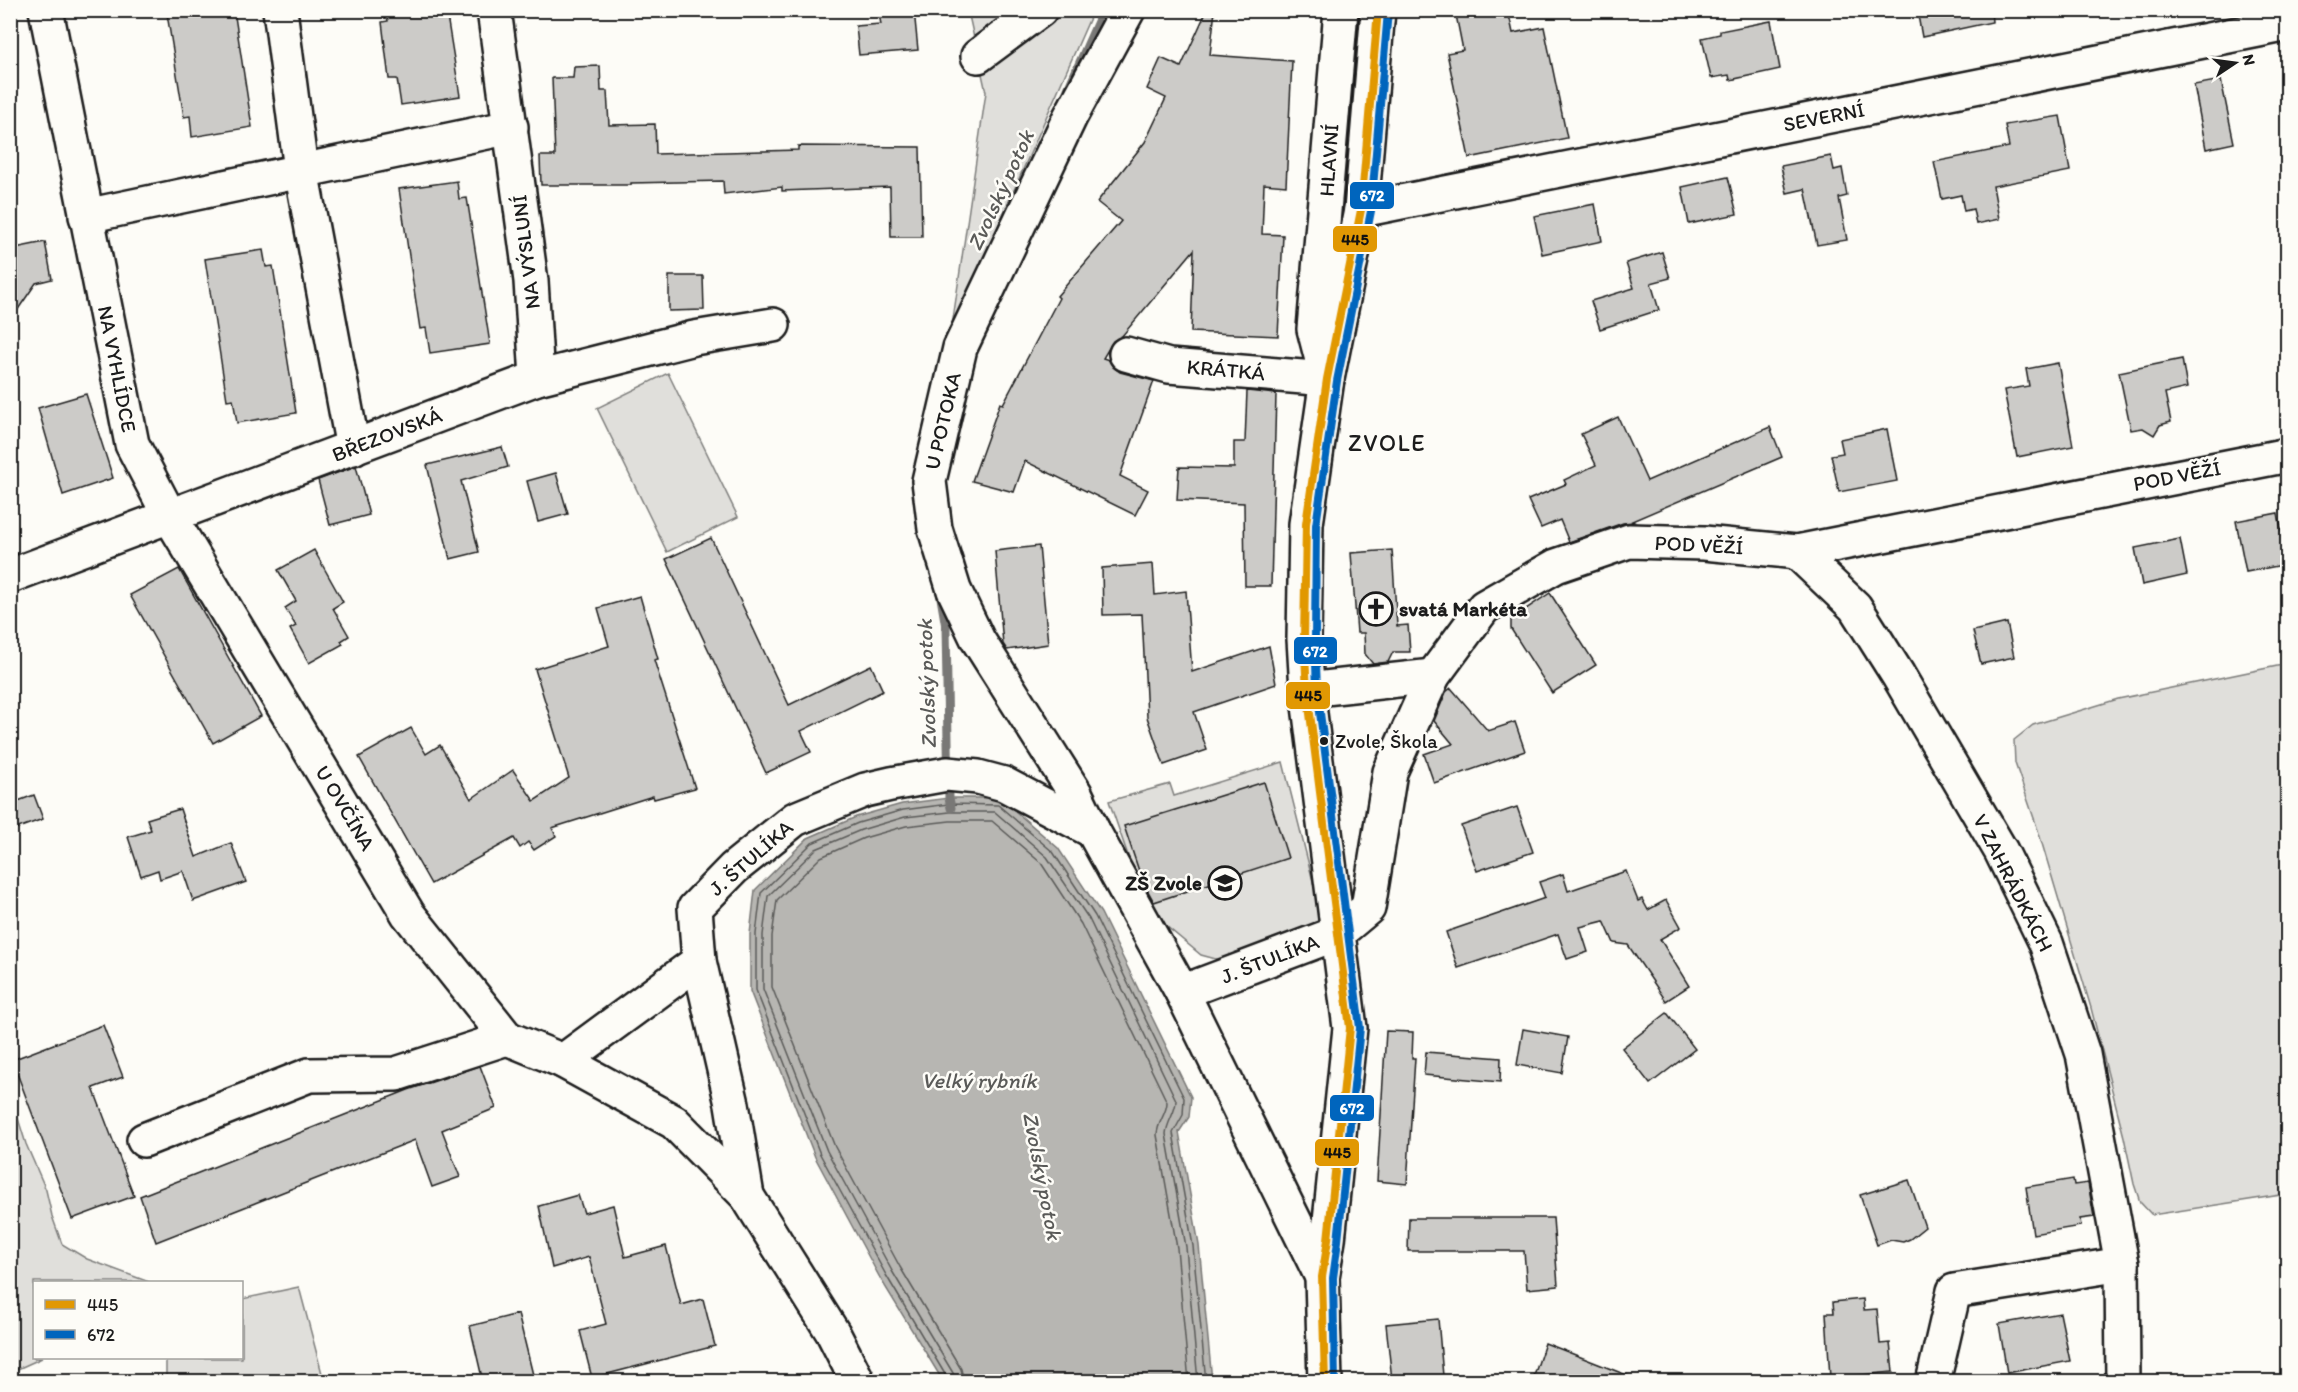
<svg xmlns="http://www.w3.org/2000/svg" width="2298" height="1392" font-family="Itim,sans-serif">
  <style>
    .green { fill: #e0dfdb; stroke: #7e7e7c; stroke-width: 1.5 }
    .water { fill: #b7b6b2; stroke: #797876; stroke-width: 1.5 }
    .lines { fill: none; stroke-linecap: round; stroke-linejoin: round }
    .shore { stroke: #5a5a58; stroke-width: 1.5 }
    .stream { stroke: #797876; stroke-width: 9 }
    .building { fill: #cccbc8; stroke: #1c1c1c; stroke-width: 1.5 }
    .minor-casing { stroke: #1c1c1c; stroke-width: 38 }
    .minor { stroke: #fdfcf7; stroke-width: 33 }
    .bus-1-casing { stroke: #fdfcf7; stroke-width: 12 }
    .bus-2-casing { stroke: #fdfcf7; stroke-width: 12 }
    .bus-1 { stroke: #e19803; stroke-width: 8 }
    .bus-2 { stroke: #0065bd; stroke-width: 8 }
    .bus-dot { fill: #1c1c1c; stroke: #fdfcf7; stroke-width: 2 }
    .labels { text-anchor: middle; stroke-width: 5; stroke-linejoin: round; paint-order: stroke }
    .bus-label { font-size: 20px; fill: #1c1c1c; stroke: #fdfcf7; text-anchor: start }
    .street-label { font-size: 21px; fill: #1c1c1c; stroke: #fdfcf7 }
    .poi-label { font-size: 21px; font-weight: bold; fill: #1c1c1c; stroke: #fdfcf7; text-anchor: start }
    .water-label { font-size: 22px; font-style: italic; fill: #5a5a58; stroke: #fdfcf7 }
    .quarter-label { font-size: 24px; letter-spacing: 1.5px; fill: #1c1c1c; stroke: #fdfcf7 }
    .line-badge { stroke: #fdfcf7; stroke-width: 2 }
    .badge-label { font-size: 16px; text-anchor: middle; font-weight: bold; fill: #fff }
    .pale-badge-label { font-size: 16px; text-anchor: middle; font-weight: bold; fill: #111 }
  </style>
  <rect width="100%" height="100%" fill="#fdfcf7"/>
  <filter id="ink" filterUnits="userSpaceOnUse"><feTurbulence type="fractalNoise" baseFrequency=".0167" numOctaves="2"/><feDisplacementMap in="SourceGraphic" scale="12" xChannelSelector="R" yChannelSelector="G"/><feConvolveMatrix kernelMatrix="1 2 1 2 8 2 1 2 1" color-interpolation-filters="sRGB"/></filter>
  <g filter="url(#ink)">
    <!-- green -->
    <g class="green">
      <path d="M968,11H1093L951,333L986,92Z"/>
      <path d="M668,373L738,517L667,552L597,408Z"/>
      <path d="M2287,664V1194L2152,1215L2140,1202L2134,1184L2124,1137L2091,1008L2038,830L2015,763L2014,740L2033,725L2118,699Z"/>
      <path d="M1283,762L1322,917L1313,933L1223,961L1201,955L1147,910L1109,801L1170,784L1174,796Z"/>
      <path d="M11,1096L26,1144L46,1190L52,1216L62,1244L87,1259L149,1282H34V1358H42L11,1372Z"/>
      <path d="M299,1287L324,1381H166V1358H242V1299Z"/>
    </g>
    <!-- water -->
    <path class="water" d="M949,798H1000L1058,848L1101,913L1191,1097L1189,1117L1179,1132L1199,1245L1212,1381H943L880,1278L815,1157L750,991V934L755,890L808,838L856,817L902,804Z"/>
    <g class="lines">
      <!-- shore -->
      <g class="shore">
        <path d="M947,1382L946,1376L886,1275L820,1154L756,990V934L761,893L812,843L858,823L903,810L949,804L998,805L1053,852L1095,916L1184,1098L1183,1115L1173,1133L1193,1246L1206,1382"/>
        <path d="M955,1382L953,1373L892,1271L827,1151L763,989V935L768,896L816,849L861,830L905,817L950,812H995L1047,857L1089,919L1176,1100C1176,1113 1167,1121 1166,1134L1186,1247L1198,1382"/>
        <path d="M964,1382L961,1369L900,1267L835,1147L772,987V936L777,900L821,857L864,838L906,826L950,821H992L1041,863L1081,924L1167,1102C1167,1114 1157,1122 1157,1135L1177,1248L1189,1382"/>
      </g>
      <!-- stream -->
      <g class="stream">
        <path d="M1068,89L1103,10"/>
        <path d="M940,592L946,627L949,798L951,808"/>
      </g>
    </g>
    <!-- building -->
    <g class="building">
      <path d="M173,10H234L252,127L192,137L190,116L184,117L167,14L174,13Z"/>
      <path d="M386,10H446L460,96L401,105L397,79H389L382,22L388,21Z"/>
      <path d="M878,10H914L918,50L859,55L856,26L881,24Z"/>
      <path d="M1207,10H1215L1210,55L1292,61L1286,186L1264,184L1262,234L1283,235L1278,336L1191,332L1194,250L1122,336L1113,341L1103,358L1109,360L1113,367L1120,372L1154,381L1120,476L1148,490L1135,515L1025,461L1014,492L972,481L1000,403L1003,404L1059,298L1057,296L1121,221L1097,202L1145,142L1166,98L1147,89L1161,58L1181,67Z"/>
      <path d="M1455,10H1508L1513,33L1544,27L1567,138L1469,158L1447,53L1463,50Z"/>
      <path d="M1917,10H1991L1992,22L1922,37Z"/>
      <path d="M1771,21L1780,69L1730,80L1729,75L1711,78L1702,38L1720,34V31Z"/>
      <path d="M600,66L601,91H607L609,125L655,124L656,154L798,150V146L920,147L922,237H891L890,187L782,191V187L724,194L723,181L631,183V185H541L540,156H555L552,78H573L574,67Z"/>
      <path d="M2221,80L2234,143L2206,149L2194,85Z"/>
      <path d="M2060,116L2070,171L1993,186L1999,219L1976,224L1973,209L1964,211L1961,195L1942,199L1934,162L2009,147L2005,125Z"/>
      <path d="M1831,156L1834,170L1842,168L1847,196L1839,198L1847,240L1817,245L1805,189L1787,193L1781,166Z"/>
      <path d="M1728,177L1737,214L1689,224L1682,187Z"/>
      <path d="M457,181L459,199L467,198L490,344L430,353L426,328L420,329L399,189Z"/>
      <path d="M1595,204L1602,241L1542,254L1534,216Z"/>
      <path d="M45,242L52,279L36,283L10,321V249Z"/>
      <path d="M263,250L266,267L273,266L296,413L237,423L233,399L227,400L205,259Z"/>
      <path d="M1662,252L1670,278L1651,283L1659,310L1600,329L1591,301L1634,288L1626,263Z"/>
      <path d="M669,276H703L704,310L669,311Z"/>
      <path d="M2182,359L2187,388L2165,393L2171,422L2160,425L2154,435L2143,428L2131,430L2119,372Z"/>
      <path d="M2058,363L2073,446L2017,457L2004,390L2029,386L2026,369Z"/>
      <path d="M1247,391L1276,394L1271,586H1245L1244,503L1177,500L1179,467L1234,468V442H1245Z"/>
      <path d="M86,394L113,478L63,495L38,408Z"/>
      <path d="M1618,417L1647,481L1770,427L1782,457L1632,521L1634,522L1623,523L1569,542L1560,520L1541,528L1528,500L1566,484L1564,480L1596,465L1581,434Z"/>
      <path d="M1887,429L1897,481L1839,492L1831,455L1843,453L1840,439Z"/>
      <path d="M502,447L508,467L461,481L479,552L450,559L427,465Z"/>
      <path d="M356,466L369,515L330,525L318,480Z"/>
      <path d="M556,473L568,514L538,522L527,481Z"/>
      <path d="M2278,513L2288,564L2246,572L2236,521Z"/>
      <path d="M711,538L789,705L871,665L883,691L801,731L811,752L766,773L666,559Z"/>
      <path d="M2180,539L2187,575L2142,585L2135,548Z"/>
      <path d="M1039,546L1048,644L1007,650L1003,644L995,551Z"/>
      <path d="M314,550L343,602L333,608L349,636L341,641L343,644L309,663L290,629L296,626L285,608L296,601L278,570Z"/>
      <path d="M1392,550L1397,626L1408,625L1410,652H1393L1388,662L1373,664L1365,654L1364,633H1357L1351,553Z"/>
      <path d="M1153,564L1155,595L1186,591L1192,672L1269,646L1276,684L1194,712L1207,750L1164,765L1147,717L1142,614L1103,615L1102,568Z"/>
      <path d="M179,569L261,716L213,743L130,595Z"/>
      <path d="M1550,593L1596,665L1552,693L1511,629V619Z"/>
      <path d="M640,596L658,659L654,660L695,788L654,799L653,796L552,828L556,836L534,850L528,842L520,848L514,838L431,884L359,757L411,728L426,754L440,745L471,799L513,770L534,801L569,778L535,669L609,646L598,608Z"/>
      <path d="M2007,623L2014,657L1981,664L1973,631Z"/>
      <path d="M1451,688L1488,731L1515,722L1525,751L1434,783L1424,754L1453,744L1434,721L1446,692Z"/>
      <path d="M1264,782L1288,858L1154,902L1142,880L1124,826Z"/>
      <path d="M34,795L43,819L10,831V804Z"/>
      <path d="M1517,807L1533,852L1477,871L1461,826Z"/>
      <path d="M180,809L196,857L231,843L246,882L193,901L183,871L160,879L158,870L141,876L128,837L151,830L147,819Z"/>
      <path d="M1626,871L1638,901L1642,899L1648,910L1666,900L1681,927L1660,939L1689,986L1666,1001L1628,945L1614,943L1604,921L1580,927L1588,952L1567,959L1558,934L1458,968L1446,932L1545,898L1539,882L1563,874L1568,891Z"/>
      <path d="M1667,1013L1695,1049L1650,1084L1622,1048Z"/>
      <path d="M103,1025L123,1077L93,1088L134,1196L72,1219L12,1060Z"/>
      <path d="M1523,1029L1568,1037L1562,1073L1517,1065Z"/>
      <path d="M1386,1031L1413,1032L1412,1058H1415L1407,1184L1377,1181Z"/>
      <path d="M1426,1052L1501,1058L1500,1082L1424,1075Z"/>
      <path d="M480,1066L496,1108L442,1130L460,1177L432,1187L415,1140L156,1242L140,1196L408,1090Z"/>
      <path d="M2073,1179L2074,1185L2088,1183L2094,1217L2080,1219L2081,1226L2033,1234L2026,1187Z"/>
      <path d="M1909,1180L1925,1227L1910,1239L1903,1242L1891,1240L1877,1245L1860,1195Z"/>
      <path d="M578,1195L584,1213L613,1205L625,1257L666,1246L681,1305L703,1299L715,1346L592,1378L580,1331L606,1324L589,1257L552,1268L539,1206Z"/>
      <path d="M1409,1218H1553L1558,1286L1527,1289L1524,1251H1408Z"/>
      <path d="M1863,1299L1864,1310L1877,1309L1880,1344L1890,1343L1893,1372L1830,1378L1826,1313H1834L1833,1302Z"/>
      <path d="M2060,1313L2070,1361L2007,1373L1999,1324Z"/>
      <path d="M518,1314L533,1375L506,1382H483L470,1326Z"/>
      <path d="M1438,1319L1443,1376L1392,1380L1386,1324Z"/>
      <path d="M1545,1343L1639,1380L1638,1382H1532Z"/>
    </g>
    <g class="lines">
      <defs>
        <g id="minor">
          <path d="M46,10L132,444L169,515L408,914L507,1038L563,1061L674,1122L747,1196L833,1333L858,1382"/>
          <path d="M280,10L301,170L353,448"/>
          <path d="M494,10L531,281L537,378"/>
          <path d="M1128,10L1070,117L960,348L929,481L935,529L954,590L978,640L1075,793L1093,831L1182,992L1322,1277"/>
          <path d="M978,56L1040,10"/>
          <path d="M1361,210L2288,24"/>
          <path d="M86,216L511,127"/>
          <path d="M1126,354L1169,366L1327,379L1314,329L1341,10"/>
          <path d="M1797,552L1855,607L1898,675L2001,851L2046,943L2083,1054L2122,1264L2123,1382"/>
          <path d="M10,576L537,378L694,338L773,325"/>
          <path d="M1307,690L1433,676"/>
          <path d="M1182,992L1338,933L1368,908L1390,772L1433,676L1484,607L1556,566L1629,541L1704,543L1797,552L2288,455"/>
          <path d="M563,1061L699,961"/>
          <path d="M144,1140L309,1075L396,1074L507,1038"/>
          <path d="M747,1196L732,1104L699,961L695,908L734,868L795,819L865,790L891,784L947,774L978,777L1004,784L1093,831"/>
          <path d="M1325,1382L1322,1277L1328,1240L1350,1028L1307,690L1304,639L1306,524L1327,379L1361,210L1378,10"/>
          <path d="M1933,1382L1954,1291L2122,1264"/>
        </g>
      </defs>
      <!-- minor casing -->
      <use href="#minor" class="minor-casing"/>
      <!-- minor -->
      <use href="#minor" class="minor"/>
      <defs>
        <path id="bus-1" d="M1325,1382L1322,1277L1328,1240L1350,1028L1307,690L1304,639L1306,524L1327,379L1361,210L1378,10"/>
        <path id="bus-2" d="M1335,1382L1333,1278L1338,1241L1360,1028L1317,689L1315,639L1316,525L1337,381L1371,211L1388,11"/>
      </defs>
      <!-- bus-1 casing -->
      <use href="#bus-1" class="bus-1-casing"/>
      <!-- bus-2 casing -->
      <use href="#bus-2" class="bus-2-casing"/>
      <!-- bus-1 -->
      <use href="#bus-1" class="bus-1"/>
      <!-- bus-2 -->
      <use href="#bus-2" class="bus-2"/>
    </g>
  </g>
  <!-- icons -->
  <defs>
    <symbol id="church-ring" viewBox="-11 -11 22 22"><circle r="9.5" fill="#fdfcf7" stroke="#1c1c1c" stroke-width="1.5"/><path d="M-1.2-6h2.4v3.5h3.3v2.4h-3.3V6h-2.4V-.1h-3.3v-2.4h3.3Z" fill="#1c1c1c"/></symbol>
    <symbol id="school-ring" viewBox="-11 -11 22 22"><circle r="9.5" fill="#fdfcf7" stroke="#1c1c1c" stroke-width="1.5"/><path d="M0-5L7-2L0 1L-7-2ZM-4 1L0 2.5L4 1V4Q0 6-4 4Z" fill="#1c1c1c"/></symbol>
  </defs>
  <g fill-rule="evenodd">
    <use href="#church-ring" x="1357" y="590" width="38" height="38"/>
    <use href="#school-ring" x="1206" y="864" width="38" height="38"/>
  </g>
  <!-- markers -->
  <circle class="bus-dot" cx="1324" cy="741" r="5"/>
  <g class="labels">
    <!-- bus labels -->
    <g class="bus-label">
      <text x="1335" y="748">Zvole, Škola</text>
    </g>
    <!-- street labels -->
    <g class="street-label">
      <text transform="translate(1824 117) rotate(-11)" y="7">SEVERNÍ</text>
      <text transform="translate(1329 160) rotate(-86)" y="7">HLAVNÍ</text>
      <text transform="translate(526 252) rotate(-97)" y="7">NA VÝSLUNÍ</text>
      <text transform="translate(117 369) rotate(79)" y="7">NA VYHLÍDCE</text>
      <text transform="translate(1226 370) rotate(5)" y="7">KRÁTKÁ</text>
      <text transform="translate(943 421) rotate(-77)" y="7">U POTOKA</text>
      <text transform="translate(387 435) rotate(-21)" y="7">BŘEZOVSKÁ</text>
      <text transform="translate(2177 476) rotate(-11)" y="7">POD VĚŽÍ</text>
      <text transform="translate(1699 545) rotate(3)" y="7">POD VĚŽÍ</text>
      <text transform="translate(345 808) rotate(59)" y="7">U OVČÍNA</text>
      <text transform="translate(751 858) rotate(-41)" y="7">J. ŠTULÍKA</text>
      <text transform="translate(2013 883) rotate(63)" y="7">V ZAHRÁDKÁCH</text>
      <text transform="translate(1270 959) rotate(-21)" y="7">J. ŠTULÍKA</text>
    </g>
    <!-- poi labels -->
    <g class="poi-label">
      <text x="1399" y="616">svatá Markéta</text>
      <text x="1202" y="890" text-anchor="end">ZŠ Zvole</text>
    </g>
    <!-- water labels -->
    <g class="water-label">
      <text transform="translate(1000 190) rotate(-65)" y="8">Zvolský potok</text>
      <text transform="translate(926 684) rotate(-92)" y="8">Zvolský potok</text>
      <text x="979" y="1088">Velký rybník</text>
      <text transform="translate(1043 1176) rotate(79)" y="8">Zvolský potok</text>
    </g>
    <!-- quarter labels -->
    <g class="quarter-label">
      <text x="1387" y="451">ZVOLE</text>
    </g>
  </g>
  <g class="line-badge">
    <rect x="1349" y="181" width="46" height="29" rx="6" fill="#0065bd"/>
    <rect x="1332" y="225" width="46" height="28" rx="6" fill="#e19803"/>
    <rect x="1293" y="636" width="45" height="29" rx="6" fill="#0065bd"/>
    <rect x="1285" y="681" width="46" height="29" rx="6" fill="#e19803"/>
    <rect x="1329" y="1094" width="46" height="28" rx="6" fill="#0065bd"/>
    <rect x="1314" y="1138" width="46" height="29" rx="6" fill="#e19803"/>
  </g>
  <g class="badge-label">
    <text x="1372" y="201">672</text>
    <text x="1315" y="657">672</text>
    <text x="1352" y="1114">672</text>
  </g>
  <g class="pale-badge-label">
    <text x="1355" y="245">445</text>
    <text x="1308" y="701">445</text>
    <text x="1337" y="1158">445</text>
  </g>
  <!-- margin -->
  <rect width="2298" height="1392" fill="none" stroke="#fdfcf7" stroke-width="36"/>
  <rect x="18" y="18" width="2262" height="1356" fill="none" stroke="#1c1c1c" stroke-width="2" filter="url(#ink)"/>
  <!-- legend -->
  <rect x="33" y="1281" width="210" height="78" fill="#fdfcf7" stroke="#a3a29f" stroke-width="1.5"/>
  <rect x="45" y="1300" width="30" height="9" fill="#e19803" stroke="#a3a29f" stroke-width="1.5"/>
  <text x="87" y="1311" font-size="18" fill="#1c1c1c">445</text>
  <rect x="45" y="1330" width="30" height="9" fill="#0065bd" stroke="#a3a29f" stroke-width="1.5"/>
  <text x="87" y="1341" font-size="18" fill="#1c1c1c">672</text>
  <!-- north arrow -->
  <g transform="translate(2235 63) rotate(77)" stroke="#fdfcf7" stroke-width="4.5" paint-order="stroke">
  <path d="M0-4.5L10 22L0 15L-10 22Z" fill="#1c1c1c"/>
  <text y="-9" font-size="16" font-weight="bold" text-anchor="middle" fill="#1c1c1c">N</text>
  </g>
</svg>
